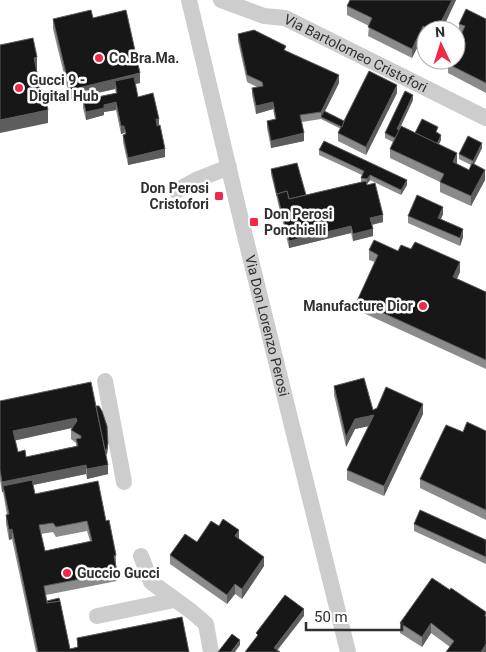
<svg xmlns="http://www.w3.org/2000/svg" width="486" height="652" font-family="Roboto,sans-serif">
  <style>
    .lines { fill: none; stroke-linecap: round; stroke-linejoin: round }
    .minor { stroke: #cdcdcd; stroke-width: 16 }
    .wall { fill: #8b8b8b; fill-rule: evenodd }
    .shaded-wall { fill: #5d5d5d }
    .building { fill: #171717; stroke: #5d5d5d; fill-rule: evenodd }
    .poi-dot { fill: #ef2a48; stroke: #fff; stroke-width: 2 }
    .labels { text-anchor: middle; stroke-width: 5; stroke-linejoin: round; paint-order: stroke }
    .street-label { font-size: 14px; fill: #303030; stroke: #fff }
    .poi-label { font-size: 14px; font-weight: bold; fill: #303030; stroke: #fff; text-anchor: start }
  </style>
  <rect width="100%" height="100%" fill="#fff"/>
  <g class="lines">
    <!-- minor -->
    <g class="minor">
      <path id="s1" d="M189,0L242,224L348,652"/>
      <path id="s2" d="M221,0L264,16L285,18L486,118"/>
      <path d="M176,191L196,180L229,167"/>
      <path d="M105,381L124,482"/>
      <path d="M141,556L151,582L191,611L206,624L211,652"/>
      <path d="M97,616L174,600"/>
    </g>
  </g>
  <!-- wall -->
  <g class="wall">
    <path d="M456,0L442,30H426V37L423,36L412,58L368,36L369,26L347,15V6Z"/>
    <path d="M93,18L140,83L135,84L138,97L159,125L165,157L128,165L123,142V135L125,134L124,133L121,134L116,110L104,112V115L86,120L83,108V100L116,93L115,89L70,99L53,29V19Z"/>
    <path d="M486,19V93L448,73V64L461,35L459,34V24Z"/>
    <path d="M238,34L286,51L339,83L325,111L344,121L397,93L366,155L338,141V133L341,129L321,119L302,122L304,141L271,148L267,128V121L275,119L273,109L256,114L252,95V88L257,87L247,82L238,41Z"/>
    <path d="M413,100L399,130L415,133L438,132L441,140L439,144L456,163L469,170L471,165L459,159V154L482,148L474,165L485,180L471,206L440,192V182L390,158V149L393,142L385,138V133Z"/>
    <path d="M319,150L407,185L401,195L370,180L367,184L383,222L372,225L373,236L353,241L351,233L289,248L271,174V169L306,195L361,182V178L362,175L319,155Z"/>
    <path d="M443,214L441,219L463,237L460,246L408,223V216Z"/>
    <path d="M369,250L398,251L460,272L457,279L486,292V369L357,310V301L375,262L369,260Z"/>
    <path d="M334,386L373,410L423,414L384,496L347,480V470L369,426L355,429L346,447L334,395Z"/>
    <path d="M0,401L96,406L108,448L107,454L106,455L108,474L87,479L86,474L33,485L35,494L106,521L116,555V565L117,572V581L46,595L47,601L70,649L77,647V638L189,652H36L12,539L9,540L6,524V515H7L3,492H2L0,480ZM72,428L71,430V439L76,443V446L26,457L18,452L15,440ZM87,531L90,541L45,551L41,534L53,532L56,537Z"/>
    <path d="M486,431V520L420,488V479L463,432Z"/>
    <path d="M414,524L486,540V564L414,531Z"/>
    <path d="M239,539L264,566L242,599L235,594L227,604L170,564V555L197,542Z"/>
    <path d="M450,590L486,612L450,647L431,633L422,647L400,633V623Z"/>
  </g>
  <!-- shaded-wall -->
  <g class="shaded-wall">
    <path d="M452,0H456L442,30H437Z"/>
    <path d="M423,26V36L412,58V49Z"/>
    <path d="M37,57V70L34,72V58Z"/>
    <path d="M140,73V83L116,88L115,81V89L70,99V90Z"/>
    <path d="M339,75V83L322,117H321V112Z"/>
    <path d="M397,85V93L366,155V147Z"/>
    <path d="M413,95V100L397,134V129Z"/>
    <path d="M116,102V110L104,112V115L86,120V112L104,105Z"/>
    <path d="M273,102V109L256,114V106Z"/>
    <path d="M48,110V123L0,133V120Z"/>
    <path d="M156,119H159V126L156,127Z"/>
    <path d="M121,126H124V133L121,134Z"/>
    <path d="M304,133V141L271,148V141Z"/>
    <path d="M441,135V140L435,152V147Z"/>
    <path d="M482,143V148L473,166V161Z"/>
    <path d="M165,149V157L128,165V158Z"/>
    <path d="M457,153V163L453,171V162Z"/>
    <path d="M485,170V180L471,206V196Z"/>
    <path d="M370,175V180L367,184V179Z"/>
    <path d="M407,180V185L401,195V190Z"/>
    <path d="M443,207V214L438,226V218Z"/>
    <path d="M383,215V222L370,225V218Z"/>
    <path d="M351,226V233L289,248V241Z"/>
    <path d="M373,229V236L353,241V234Z"/>
    <path d="M463,229V237L460,246V238Z"/>
    <path d="M460,262V272L453,286V277Z"/>
    <path d="M423,404V414L384,496V486Z"/>
    <path d="M374,415V425L355,429L346,447V437L355,419Z"/>
    <path d="M76,418V427L13,441V431Z"/>
    <path d="M108,443L107,454L104,455V450Z"/>
    <path d="M86,465V474L4,491L3,486V492H2V482Z"/>
    <path d="M108,465V474L87,479V469Z"/>
    <path d="M12,529V539L9,540V530Z"/>
    <path d="M239,530V540L235,536Z"/>
    <path d="M264,557V566L242,599V589Z"/>
    <path d="M235,584V594L227,604V595Z"/>
    <path d="M304,609V616L276,652L274,648Z"/>
    <path d="M431,623V633L422,647V637Z"/>
    <path d="M240,640V645L235,652H231Z"/>
    <path d="M486,644V652H481Z"/>
  </g>
  <!-- building -->
  <g class="building">
    <path d="M350,0H452L437,30H431L423,26L412,49L368,27L372,18L347,6Z"/>
    <path d="M466,9L486,19V83L448,64L450,60H456V46L465,26L459,24Z"/>
    <path d="M91,10L93,18L126,10L140,73L70,90L53,19Z"/>
    <path d="M254,30L286,46L284,50L339,75L321,112L300,115L304,133L271,141L267,121L276,119L273,102L256,106L252,88L263,86L262,82L247,75L238,34Z"/>
    <path d="M33,38L37,57L34,58L41,92L44,91L48,110L0,120V45Z"/>
    <path d="M369,71L397,85L366,147L338,133Z"/>
    <path d="M134,77L138,97L153,93L159,119H156L157,126L160,125L165,149L128,158L123,135L126,134L124,126H121L116,102L104,105V108L86,112L83,100L117,93L115,81Z"/>
    <path d="M405,91L413,95L397,129L400,130L395,138L385,133Z"/>
    <path d="M324,111L344,121L342,127L321,117Z"/>
    <path d="M422,119L438,127L436,132L441,135L437,144L415,133Z"/>
    <path d="M401,126L457,153L453,162L469,170L472,163L485,170L471,196L440,182L444,174L390,149Z"/>
    <path d="M468,136L482,143L473,161L459,154Z"/>
    <path d="M324,141L407,180L401,190L370,175L367,179L361,178L364,171L319,150Z"/>
    <path d="M297,163L306,195L289,199L287,191L277,194V196L271,169Z"/>
    <path d="M366,181L367,185L375,183L383,215L370,218L373,229L353,234L351,226L289,241L277,194L287,191L289,199Z"/>
    <path d="M417,195L443,207L438,218L463,229L460,238L408,216Z"/>
    <path d="M374,240L398,251L401,245L411,249L415,242L460,262L453,277L486,292V360L357,301L378,255L369,250Z"/>
    <path d="M364,378L373,410L377,408L386,387L423,404L384,486L347,470L374,415L355,419L346,437L334,386Z"/>
    <path d="M91,382L108,465L87,469L86,465L2,482L0,470V401ZM76,418L77,421L71,430L81,436V438L76,439L78,446L26,457L25,450L18,452L13,431Z"/>
    <path d="M96,406H99L102,411L107,426L108,443L107,449L105,450Z"/>
    <path d="M467,422L486,431V510L420,479L446,425L463,432Z"/>
    <path d="M32,480L35,494L98,481L106,521L109,520L116,555L114,556L117,572L44,586L47,603L60,601L70,649L78,647L77,638L182,617L189,652H38L12,529L9,530L6,515L9,514L3,486ZM87,521L92,541L45,551L39,525L53,523L56,527Z"/>
    <path d="M420,510L486,540V557L414,524Z"/>
    <path d="M223,519L239,530L235,536L264,557L242,589L235,584L227,595L170,555L185,534L197,542L211,521L219,526Z"/>
    <path d="M432,578L450,590L451,588L486,612L485,616L486,617V644L481,652H446L454,641L431,623L422,637L400,623Z"/>
    <path d="M285,595L304,609L274,648L280,652H245L258,635L256,633Z"/>
    <path d="M59,598L60,601L47,603V601Z"/>
    <path d="M232,634L240,640L231,652H218Z"/>
  </g>
  <!-- markers -->
  <g class="poi-dot">
    <circle cx="99" cy="58" r="5"/>
    <circle cx="19" cy="88" r="5"/>
    <rect x="214" y="191" width="10" height="10" rx="2.5"/>
    <rect x="249" y="217" width="10" height="10" rx="2.5"/>
    <circle cx="423" cy="306" r="5"/>
    <circle cx="67" cy="573" r="5"/>
  </g>
  <g class="labels">
    <!-- street labels -->
    <g class="street-label">
      <text dy="5" stroke="none"><textPath href="#s2" startOffset="146">Via Bartolomeo Cristofori</textPath></text>
      <text dy="5" stroke="none"><textPath href="#s1" startOffset="335">Via Don Lorenzo Perosi</textPath></text>
    </g>
    <!-- poi labels -->
    <g class="poi-label">
      <text x="109" y="63">Co.Bra.Ma.</text>
      <text x="29" y="85">Gucci 9 -<tspan x="29" dy="16">Digital Hub</tspan></text>
      <text x="209" y="193" text-anchor="end">Don Perosi<tspan x="209" dy="16">Cristofori</tspan></text>
      <text x="264" y="219">Don Perosi<tspan x="264" dy="16">Ponchielli</tspan></text>
      <text x="413" y="311" text-anchor="end">Manufacture Dior</text>
      <text x="77" y="578">Guccio Gucci</text>
    </g>
  </g>
  <!-- north arrow -->
  <g transform="translate(441 45) rotate(356)"><circle r="24" fill="#ffffff" stroke="#acacac"/>
  <path d="M0-4L9 19L0 12L-9 19Z" fill="#ef2a48"/>
  <text y="-8" font-size="14" font-weight="bold" text-anchor="middle" fill="#303030">N</text>
  </g>
  <!-- scale -->
  <path d="M306 622v8h96v-8" fill="none" stroke="#303030" stroke-width="2.5"/>
  <text x="314" y="622" font-size="15" fill="#303030" stroke="#ffffff" stroke-width="4" paint-order="stroke">50 m</text>
</svg>
